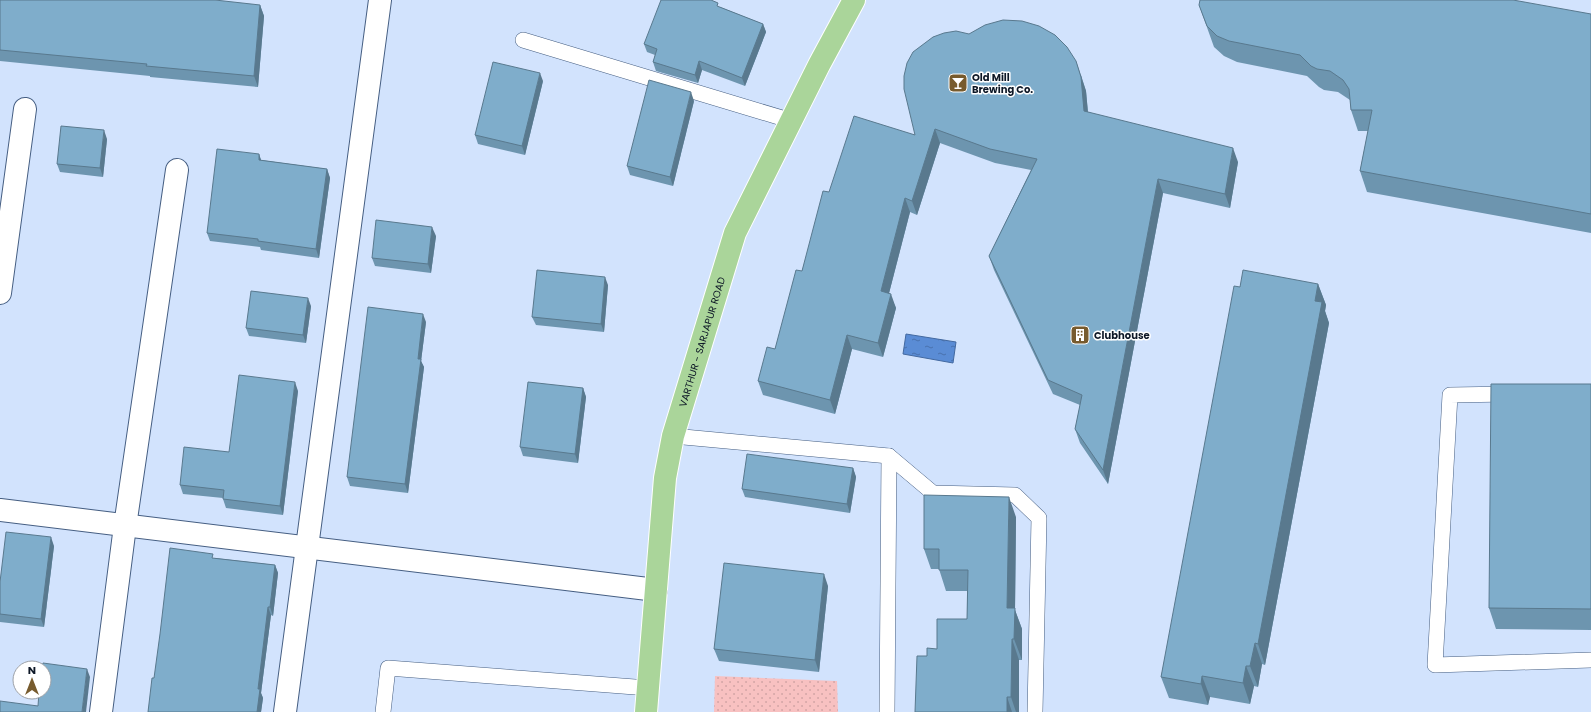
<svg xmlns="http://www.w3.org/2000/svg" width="1591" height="712" font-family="Poppins,sans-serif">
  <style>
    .grass { fill: url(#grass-dots) }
    .water { fill: url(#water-ripples); stroke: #4369a0 }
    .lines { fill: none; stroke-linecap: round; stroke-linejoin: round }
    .service-casing { stroke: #455e82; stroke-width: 16 }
    .minor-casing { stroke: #455e82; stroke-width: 24 }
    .primary-casing { stroke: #fff; stroke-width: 24 }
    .service { stroke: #fff; stroke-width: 15 }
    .minor { stroke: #fff; stroke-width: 22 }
    .primary { stroke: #aad59a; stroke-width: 22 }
    .wall { fill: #6d95af }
    .shaded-wall { fill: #59798e }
    .building { fill: #7fadcb; stroke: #59798e }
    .labels { text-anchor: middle; stroke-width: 3; stroke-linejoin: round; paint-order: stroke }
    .poi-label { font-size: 10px; font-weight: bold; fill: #0d1726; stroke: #fff; text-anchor: start }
    .street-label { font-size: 10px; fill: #0d1726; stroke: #fff }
  </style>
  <defs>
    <pattern id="grass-dots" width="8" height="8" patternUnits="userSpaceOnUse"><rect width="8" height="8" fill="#f8c1c1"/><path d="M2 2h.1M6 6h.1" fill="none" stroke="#d3a5a6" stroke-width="1.8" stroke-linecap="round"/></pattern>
    <pattern id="water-ripples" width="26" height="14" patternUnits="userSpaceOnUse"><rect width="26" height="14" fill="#5a8cd5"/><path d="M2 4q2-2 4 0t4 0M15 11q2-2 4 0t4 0" fill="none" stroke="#4971ad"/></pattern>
  </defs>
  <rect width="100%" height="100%" fill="#d2e3fd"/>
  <!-- grass -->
  <path class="grass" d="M715,676L837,681L838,712H714Z"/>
  <!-- water -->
  <path class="water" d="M906,334L956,342L953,363L903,354Z"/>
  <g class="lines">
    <defs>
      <g id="service">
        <path d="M523,40L792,121"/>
        <path d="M1510,394L1450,395L1435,665L1591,660"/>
        <path d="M673,436L889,456L933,493L1015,495L1039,518L1035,712"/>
        <path d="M383,712L388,668L648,688"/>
        <path d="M887,712L889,456"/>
      </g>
      <g id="minor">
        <path d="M0,293L25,109"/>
        <path d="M0,510L656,590"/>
        <path d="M101,712L125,526L177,170"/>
        <path d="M285,712L380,0"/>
      </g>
      <g id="primary">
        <path id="s1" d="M646,712L665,478L673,436L735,233L819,65L854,0"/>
      </g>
    </defs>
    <!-- service casing -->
    <use href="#service" class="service-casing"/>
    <!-- minor casing -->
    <use href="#minor" class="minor-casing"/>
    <!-- primary casing -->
    <use href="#primary" class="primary-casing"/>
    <!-- service -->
    <use href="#service" class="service"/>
    <!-- minor -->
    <use href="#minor" class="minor"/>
    <!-- primary -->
    <use href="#primary" class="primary"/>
  </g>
  <!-- wall -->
  <g class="wall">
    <path d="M0,0L260,5L264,16L258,87L150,77V76L0,61Z"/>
    <path d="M1199,5L1591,14V233L1367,192L1360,171L1368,131H1358L1351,110L1350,100L1338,92L1324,90L1319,87L1307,76L1237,62L1224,56L1214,47Z"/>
    <path d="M720,7L763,24L766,32L745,86L702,70L698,83L656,71L653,62L655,55L647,52L644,44Z"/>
    <path d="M1081,75L1086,91L1088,112L1238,162L1230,208L1163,193L1108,484L1080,443L1075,429L1080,405L1053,394L994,270L989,256L1031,170L995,163L940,143L917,215L910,212L889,293L896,308L883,357L852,349L835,414L763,395L758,381L775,349L829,192L915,135Z"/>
    <path d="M543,81L525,155L478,144L475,135Z"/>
    <path d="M694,101L673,186L630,175L627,166Z"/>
    <path d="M107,139L103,177L60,172L57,164Z"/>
    <path d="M259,154L261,160L327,169L330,178L319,258L261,250L260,247L210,241L207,233Z"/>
    <path d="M436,236L431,273L375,266L372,258Z"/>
    <path d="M1318,284L1326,305L1325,311L1329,323L1265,665L1262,664L1258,687L1254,686L1250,704L1210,697L1208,705L1169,698L1161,677L1240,287Z"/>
    <path d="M608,285L604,332L536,325L532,317Z"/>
    <path d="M311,306L306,343L249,336L246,328Z"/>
    <path d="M426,322L421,361L424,367L408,493L350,486L347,477Z"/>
    <path d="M1591,384V630L1496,629L1489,608Z"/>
    <path d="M583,388L586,397L578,463L523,456L520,447Z"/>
    <path d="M298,391L283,515L226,508L223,499V498L183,494L180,485L229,452Z"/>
    <path d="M853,468L856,477L850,513L745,497L742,489Z"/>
    <path d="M1016,517L1015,610L1022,629V660H1019V712H915L927,656L937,649L967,619V591H946L939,569H931L924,549Z"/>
    <path d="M54,546L44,627L0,622V614Z"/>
    <path d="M215,558L275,565L278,573L273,616L271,615L261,693L263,698L261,712H148L154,678Z"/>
    <path d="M828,586L819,672L719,661L714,649Z"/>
  </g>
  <!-- shaded-wall -->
  <g class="shaded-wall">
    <path d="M260,5L264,16L258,87L254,76Z"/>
    <path d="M763,24L766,32L745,86L742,78Z"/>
    <path d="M699,61L702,70L698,83L695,75Z"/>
    <path d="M1076,61L1086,91L1089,125L1084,111Z"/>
    <path d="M540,73L543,81L525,155L522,146Z"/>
    <path d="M691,92L694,101L673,186L670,177Z"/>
    <path d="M935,129L940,143L917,215L912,201Z"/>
    <path d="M104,130L107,139L103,177L100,168Z"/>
    <path d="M1233,148L1238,162L1230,208L1225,194Z"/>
    <path d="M259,154L262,163L259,160Z"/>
    <path d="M327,169L330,178L319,258L316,249Z"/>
    <path d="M1158,179L1163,193L1108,484L1103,470Z"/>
    <path d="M905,198L910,212L886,305L881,291Z"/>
    <path d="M432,227L436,236L431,273L428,264Z"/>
    <path d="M605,277L608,285L604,332L601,324Z"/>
    <path d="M1318,284L1326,305L1325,311L1329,323L1265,665L1258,644Z"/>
    <path d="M891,294L896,308L883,357L878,343Z"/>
    <path d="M308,298L311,306L306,343L303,335Z"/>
    <path d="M423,314L426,322L421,361L424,367L408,493L405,484L418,359Z"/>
    <path d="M847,335L852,349L835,414L830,400Z"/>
    <path d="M295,382L298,391L283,515L280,506Z"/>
    <path d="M583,388L586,397L578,463L575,454Z"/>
    <path d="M853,468L856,477L850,513L847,504Z"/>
    <path d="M1009,497L1016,517L1015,610L1022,629V660L1014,639L1007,608Z"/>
    <path d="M51,537L54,546L44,627L41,619Z"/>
    <path d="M275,565L278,573L273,616L270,607Z"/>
    <path d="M824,574L828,586L819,672L815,660Z"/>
    <path d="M268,607L271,615L261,693L263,698L261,712H257L258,689Z"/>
    <path d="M1012,639L1019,660V712H1016L1011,697Z"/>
    <path d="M1255,643L1262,664L1258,687L1250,666Z"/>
    <path d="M1246,666L1254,686L1250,704L1243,683Z"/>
    <path d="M87,669L90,677L86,712H82Z"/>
    <path d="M1202,676L1210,697L1208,705L1201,684Z"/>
    <path d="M1007,697L1012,712H1007Z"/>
  </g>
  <!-- building -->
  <g class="building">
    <path d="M0,0H215L260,5L254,76L146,66L147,64L0,50Z"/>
    <path d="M661,0H711L718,3L717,6L763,24L742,78L699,61L695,75L653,62L657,49L644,44Z"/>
    <path d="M1200,0H1513L1591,14V214L1360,171L1372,110H1351L1349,89L1343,80L1330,71L1317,69L1311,66L1300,55L1229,41L1217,36L1207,26L1199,5Z"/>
    <path d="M1003,20L1022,21L1039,26L1055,35L1067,47L1076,61L1081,77L1084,111L1233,148L1225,194L1158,179L1103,470L1075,429L1082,395L1048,380L989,256L1037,159L990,149L935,129L912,201L905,198L881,291L891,294L878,343L847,335L830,400L758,381L767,347L775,349L796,270L802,271L823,191L829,192L854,116L915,135L904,89V76L907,63L913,52L933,37L944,33L956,31L969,34L985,25Z"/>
    <path d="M493,62L540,73L522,146L475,135Z"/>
    <path d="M649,80L691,92L670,177L627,166Z"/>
    <path d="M61,126L104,130L100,168L57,164Z"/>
    <path d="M217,149L259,154V160L327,169L316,249L258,241V239L207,233Z"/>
    <path d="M376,220L432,227L428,264L372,258Z"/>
    <path d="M537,270L605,277L601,324L532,317Z"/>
    <path d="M1243,270L1318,284L1315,301L1322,302L1258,644L1255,643L1250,666H1246L1243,683L1202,676L1201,684L1161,677L1234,286L1240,287Z"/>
    <path d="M251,291L308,298L303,335L246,328Z"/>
    <path d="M368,307L423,314L418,359H421L405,484L347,477Z"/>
    <path d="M239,375L295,382L280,506L223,499L224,490L180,485L184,447L229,452Z"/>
    <path d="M528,382L583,388L575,454L520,447Z"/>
    <path d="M1491,384H1591V609L1489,608Z"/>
    <path d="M747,454L853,468L847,504L742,489Z"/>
    <path d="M924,495L1009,497L1007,608H1015L1014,639H1012L1011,697H1007V712H915L917,656H927V648L937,649V619H967L968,570H939V549H924Z"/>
    <path d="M6,532L51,537L41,619L0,614V582Z"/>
    <path d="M170,548L213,554L212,558L275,565L270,607H268L258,689H260L257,712H148L152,678H154L160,634Z"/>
    <path d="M724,563L824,574L815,660L714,649Z"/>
    <path d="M43,663L87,669L82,712H0V701L38,706L39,692H44V668H42Z"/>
  </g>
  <!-- icons -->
  <defs>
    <symbol id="bar-square" viewBox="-11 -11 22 22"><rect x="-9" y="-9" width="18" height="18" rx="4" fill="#775b2e" stroke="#fff"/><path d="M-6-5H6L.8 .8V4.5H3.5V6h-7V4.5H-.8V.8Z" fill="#fff"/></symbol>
    <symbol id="building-square" viewBox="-11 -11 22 22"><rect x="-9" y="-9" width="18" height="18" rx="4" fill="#775b2e" stroke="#fff"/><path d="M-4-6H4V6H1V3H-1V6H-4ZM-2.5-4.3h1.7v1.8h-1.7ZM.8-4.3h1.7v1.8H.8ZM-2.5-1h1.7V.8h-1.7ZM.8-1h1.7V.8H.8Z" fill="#fff"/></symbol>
  </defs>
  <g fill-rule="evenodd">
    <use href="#bar-square" x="947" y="72" width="22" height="22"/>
    <use href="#building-square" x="1069" y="324" width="22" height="22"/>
  </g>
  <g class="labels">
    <!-- poi labels -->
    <g class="poi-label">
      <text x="972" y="81">Old Mill<tspan x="972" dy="12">Brewing Co.</tspan></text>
      <text x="1094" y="339">Clubhouse</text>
    </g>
    <!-- street labels -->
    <g class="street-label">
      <text dy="4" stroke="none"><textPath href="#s1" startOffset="376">VARTHUR - SARJAPUR ROAD</textPath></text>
    </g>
  </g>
  <!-- north arrow -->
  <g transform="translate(32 680)"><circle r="19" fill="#ffffff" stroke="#9ea2a8"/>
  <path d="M0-3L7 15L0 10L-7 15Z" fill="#775b2e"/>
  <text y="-6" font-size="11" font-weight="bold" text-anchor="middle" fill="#0d1726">N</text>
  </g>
</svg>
